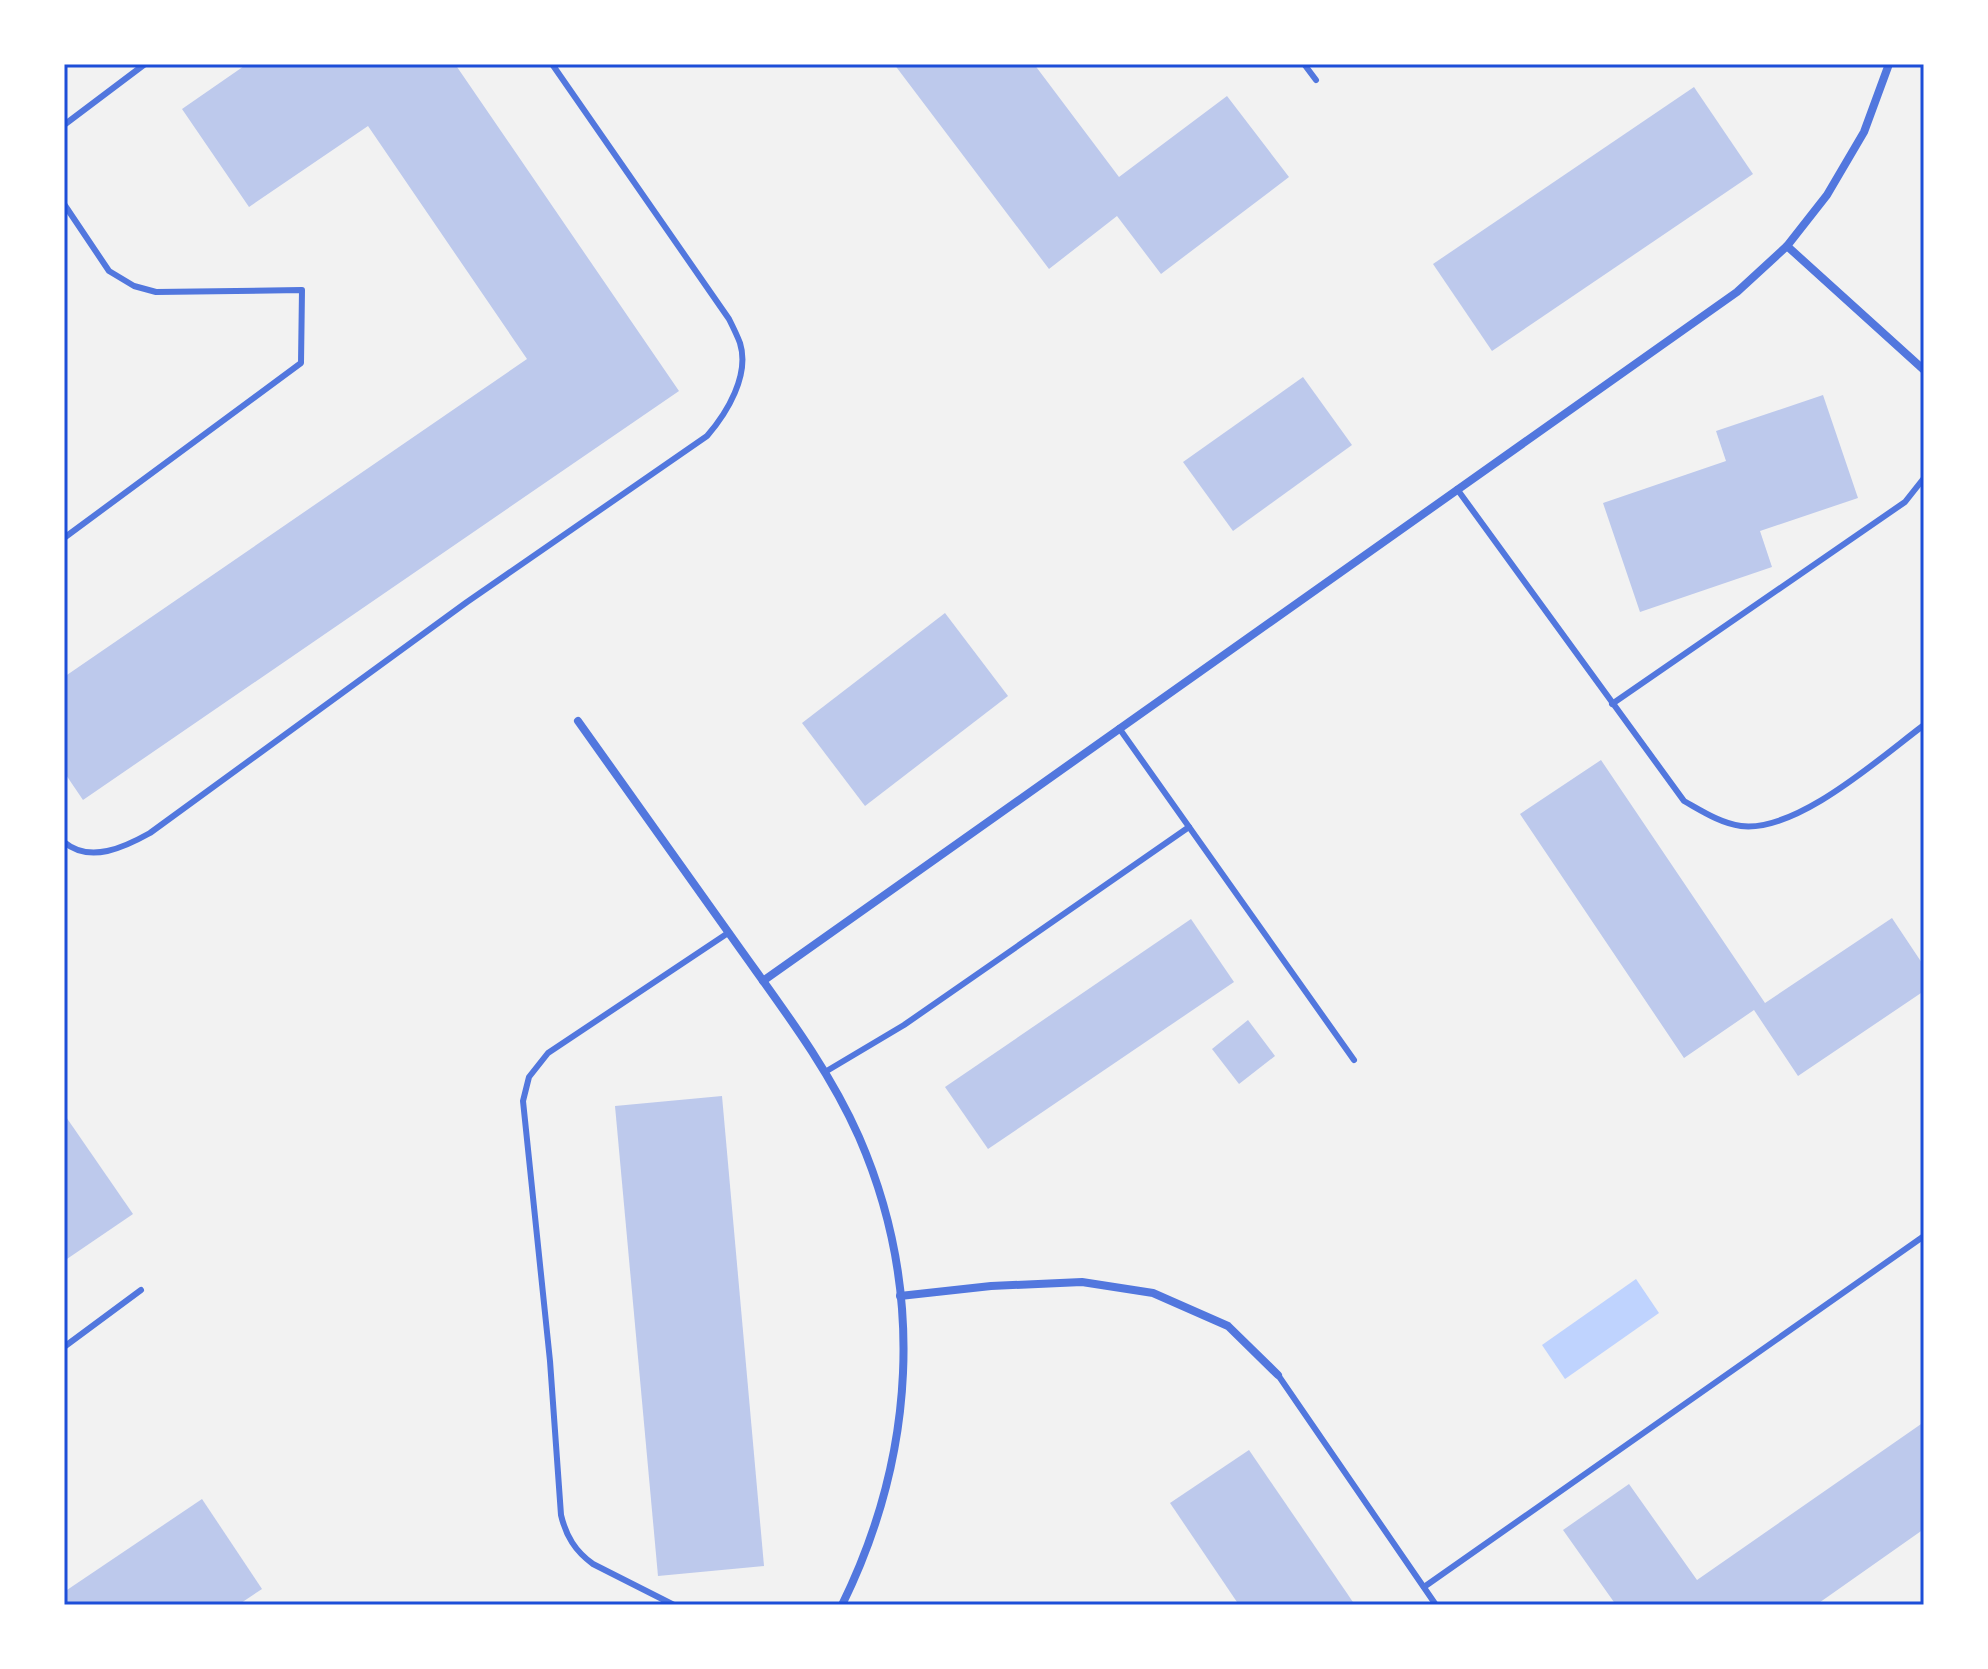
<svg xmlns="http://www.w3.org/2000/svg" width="1988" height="1669" font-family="'Noto Sans',sans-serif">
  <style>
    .water { fill: #bfd3fe }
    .building { fill: #bdc9ec }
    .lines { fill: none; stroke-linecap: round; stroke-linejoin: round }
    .service { stroke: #5277de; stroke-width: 6 }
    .minor { stroke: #5277de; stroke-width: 8 }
    .neatline { fill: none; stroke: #1d4ed8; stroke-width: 3 }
  </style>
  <rect width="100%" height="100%" fill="#f2f2f2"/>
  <!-- water -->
  <path class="water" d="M1636,1279L1659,1313L1565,1379L1542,1345Z"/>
  <!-- building -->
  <g class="building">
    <path d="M247,64H455L679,391L83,800L64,772V677L527,359L368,126L249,207L182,109Z"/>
    <path d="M894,64H1034L1119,177L1227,96L1289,177L1161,274L1117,216L1049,269Z"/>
    <path d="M1694,87L1753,174L1492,351L1433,264Z"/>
    <path d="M1303,377L1352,445L1233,531L1183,462Z"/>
    <path d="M1823,395L1858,498L1760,531L1772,567L1640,612L1603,503L1726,461L1716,431Z"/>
    <path d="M945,613L1008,696L865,806L802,723Z"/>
    <path d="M1601,760L1765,1003L1892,918L1924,966V991L1798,1076L1754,1010L1684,1058L1520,814Z"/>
    <path d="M1191,919L1234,982L988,1149L945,1087Z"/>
    <path d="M1248,1020L1275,1056L1239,1084L1212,1049Z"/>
    <path d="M722,1096L764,1566L658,1576L615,1106Z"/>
    <path d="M64,1114L133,1214L64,1261Z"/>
    <path d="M1924,1422V1529L1816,1605H1716L1715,1603L1711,1605H1616L1563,1530L1629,1484L1697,1580Z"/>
    <path d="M1249,1450L1355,1605H1239L1170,1503Z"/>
    <path d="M202,1499L262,1589L238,1605H64V1592Z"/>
  </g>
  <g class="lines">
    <!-- service -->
    <g class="service">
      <path d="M1304,64L1316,80"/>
      <path d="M64,125L145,64"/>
      <path d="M64,204L109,271L134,286L156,292L302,290L301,363L64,538"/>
      <path d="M1457,489L1684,801C1702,811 1720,823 1741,826C1797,833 1881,757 1924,725"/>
      <path d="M1612,704L1905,502L1924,478"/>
      <path d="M1119,728L1354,1060"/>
      <path d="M64,842C90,864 125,847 150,833L467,602L707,436C727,413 750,375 740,343C737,335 733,327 729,319L552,64"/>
      <path d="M825,1072L904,1025L1189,827"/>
      <path d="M64,1347L141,1290"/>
      <path d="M1278,1375L1436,1605"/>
      <path d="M1424,1587L1924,1236"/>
      <path d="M674,1605L593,1564C575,1551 566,1536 561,1515L550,1361L523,1101L529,1077L548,1053L728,933"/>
    </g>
    <!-- minor -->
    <g class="minor">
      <path d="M1787,246L1924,370"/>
      <path d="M578,721C631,795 683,869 736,943C780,1005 828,1067 859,1137C926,1291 915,1456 842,1605"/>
      <path d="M763,981L1737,292L1787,246L1827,195L1864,132L1889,64"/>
      <path d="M900,1296L991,1286L1082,1282L1153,1293L1228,1326L1278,1375"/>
    </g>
  </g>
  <!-- border -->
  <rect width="1988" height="1669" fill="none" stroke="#ffffff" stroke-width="132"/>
  <rect x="66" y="66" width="1856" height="1537" class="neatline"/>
</svg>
